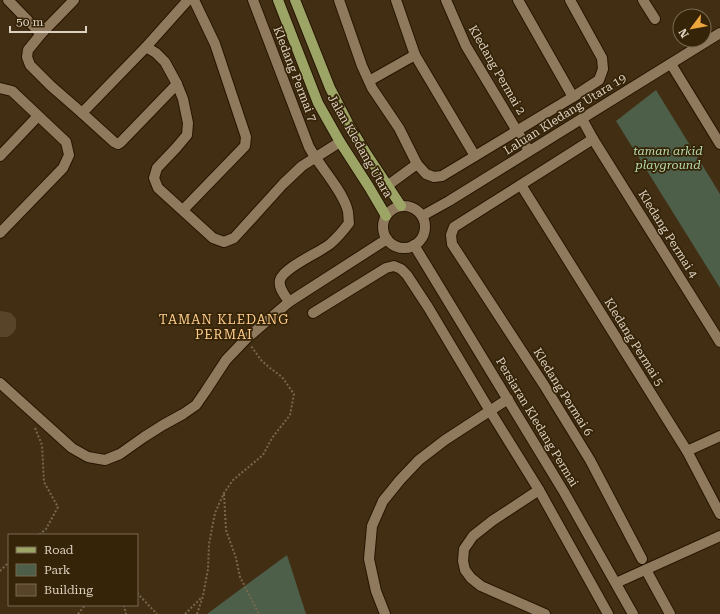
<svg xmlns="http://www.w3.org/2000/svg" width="720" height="614" font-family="'Roboto Serif',serif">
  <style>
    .green { fill: #4d5f49 }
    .building { fill: #584429 }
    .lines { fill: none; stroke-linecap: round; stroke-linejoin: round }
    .minor-casing { stroke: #271500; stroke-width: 12 }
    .major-casing { stroke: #271500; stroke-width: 12 }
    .path { stroke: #786851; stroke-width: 2; stroke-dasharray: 2 2; stroke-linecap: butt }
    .minor { stroke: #907a5d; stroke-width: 10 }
    .major { stroke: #9da566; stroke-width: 10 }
    .labels { text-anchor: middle; stroke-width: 3.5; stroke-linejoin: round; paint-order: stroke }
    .street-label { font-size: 12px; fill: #dcd0c0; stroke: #362408 }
    .park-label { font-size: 12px; font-style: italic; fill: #b7dcae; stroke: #362408 }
    .neighbourhood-label { font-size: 13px; letter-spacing: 1px; fill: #fccb89; stroke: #362408 }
  </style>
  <rect width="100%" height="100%" fill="#412e13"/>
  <!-- green -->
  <g class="green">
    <path d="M656,90L720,194V288L616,121Z"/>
    <path d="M287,555L306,614H207Z"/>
  </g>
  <!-- building -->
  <path class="building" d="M0,311L7,312L11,313L16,319V328L14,332L11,335L7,337H0Z"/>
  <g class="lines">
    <defs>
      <g id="minor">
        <path d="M8,0L41,34"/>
        <path d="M74,0L41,34L28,50L27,57L30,65L51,86L82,113L146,47L188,0"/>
        <path d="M253,0L309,147C320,167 340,187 347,208C349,213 348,218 349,223C343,231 337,238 330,244C319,253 284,267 280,280C278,288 285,295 289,302"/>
        <path d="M339,0L362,66L372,88L399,128L417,164L426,174L434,177L442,176L573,97L599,80L603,69L602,58L570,0"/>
        <path d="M396,0L415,55L475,156"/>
        <path d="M446,0L466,46L529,151"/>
        <path d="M518,0L573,97"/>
        <path d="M643,0L655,19"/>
        <path d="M146,47L156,53L165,62L177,84L183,99L188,123L187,135L176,148L157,168L154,178L158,188L213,238L224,242L234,238L283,184L302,166L340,142"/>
        <path d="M671,64L720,144"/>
        <path d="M369,81L415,55"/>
        <path d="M0,88L12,91L66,142L69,155L63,168L0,233"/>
        <path d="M82,113L114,142L118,144L121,142L177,84"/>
        <path d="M582,119L593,139L720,342"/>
        <path d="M593,139L454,227L451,235L452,244L544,385L590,460L642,559"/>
        <path d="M0,156L38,116"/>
        <path d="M521,185L687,451L720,514"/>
        <path d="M387,186L417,164"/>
        <circle cx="404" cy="227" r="21"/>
        <path d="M183,210L245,146L246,137L215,44L194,0"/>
        <path d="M422,216L449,201L720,33"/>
        <path d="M414,245L564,492L633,614"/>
        <path d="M313,313L386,268L394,266L401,269L407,275L428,307L490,411L539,490L608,614"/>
        <path d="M0,383L72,448L88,457L105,460L120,454L144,437L163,425L183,414L196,405L205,392L226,360L246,339L289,302L387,239"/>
        <path d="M687,451L720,436"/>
        <path d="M539,490L492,521L473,536L464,549L463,561L465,570L471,578L481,586L545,614"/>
        <path d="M646,570L670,614"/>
        <path d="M616,583L720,536"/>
        <path d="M385,614L376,591L369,559L372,526L383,501L400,480L419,460L445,440L508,399"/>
      </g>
      <g id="major">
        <path d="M278,0L318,103L340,142L369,187L386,216"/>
        <path d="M295,0L330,88L348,123L366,153L401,206"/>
      </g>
    </defs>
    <!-- minor casing -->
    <use href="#minor" class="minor-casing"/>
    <!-- major casing -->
    <use href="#major" class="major-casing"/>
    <!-- path -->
    <g class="path">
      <path d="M35,428L42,445L44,482L58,507L46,529L39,535"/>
      <path d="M224,494L226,530L236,558L240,577L259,614"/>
      <path d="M0,571L9,562"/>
      <path d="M137,593L157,614"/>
      <path d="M124,605L126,614"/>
      <path d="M78,614L85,605"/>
      <path d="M185,614L202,597"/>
      <path d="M197,614L203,596L208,569L209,544L215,513L224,493L233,480L263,455L272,438L290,415L294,394L282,377L270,368L261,360L251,346"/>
    </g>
    <!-- minor -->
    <use href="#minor" class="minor"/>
    <!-- major -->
    <use href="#major" class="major"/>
  </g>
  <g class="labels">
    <!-- street labels -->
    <g class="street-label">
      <text transform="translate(497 70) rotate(60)" y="4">Kledang Permai 2</text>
      <text transform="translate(295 74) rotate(69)" y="4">Kledang Permai 7</text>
      <text transform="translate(565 114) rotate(-32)" y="4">Laluan Kledang Utara 19</text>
      <text transform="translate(360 146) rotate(60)" y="4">Jalan Kledang Utara</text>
      <text transform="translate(668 234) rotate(58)" y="4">Kledang Permai 4</text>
      <text transform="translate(634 342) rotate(58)" y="4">Kledang Permai 5</text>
      <text transform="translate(563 392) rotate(58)" y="4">Kledang Permai 6</text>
      <text transform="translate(537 422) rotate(59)" y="4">Persiaran Kledang Permai</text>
    </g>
    <!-- park labels -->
    <g class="park-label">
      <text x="668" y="155">taman arkid<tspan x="668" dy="14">playground</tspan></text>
    </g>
    <!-- neighbourhood labels -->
    <g class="neighbourhood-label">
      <text x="224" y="324">TAMAN KLEDANG<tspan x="224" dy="15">PERMAI</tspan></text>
    </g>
  </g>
  <!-- legend -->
  <rect x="8" y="534" width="130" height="72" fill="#362408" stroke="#786952"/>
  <rect x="16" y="547" width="20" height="6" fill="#9da566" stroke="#786952"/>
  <text x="44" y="554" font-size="12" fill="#dcd0c0">Road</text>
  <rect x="16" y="564" width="20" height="12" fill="#4d5f49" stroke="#786952"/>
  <text x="44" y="574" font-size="12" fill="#dcd0c0">Park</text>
  <rect x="16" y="584" width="20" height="12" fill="#584429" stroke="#786952"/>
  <text x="44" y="594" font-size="12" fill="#dcd0c0">Building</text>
  <!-- north arrow -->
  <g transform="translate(692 28) rotate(238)"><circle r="19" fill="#362408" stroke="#786952"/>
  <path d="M0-3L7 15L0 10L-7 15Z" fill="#eea73c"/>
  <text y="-6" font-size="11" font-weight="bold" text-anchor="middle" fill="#dcd0c0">N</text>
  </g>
  <!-- scale -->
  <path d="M10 26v6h76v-6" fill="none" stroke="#dcd0c0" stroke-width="2"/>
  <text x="16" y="26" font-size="12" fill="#dcd0c0" stroke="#362408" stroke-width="3" paint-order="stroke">50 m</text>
</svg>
